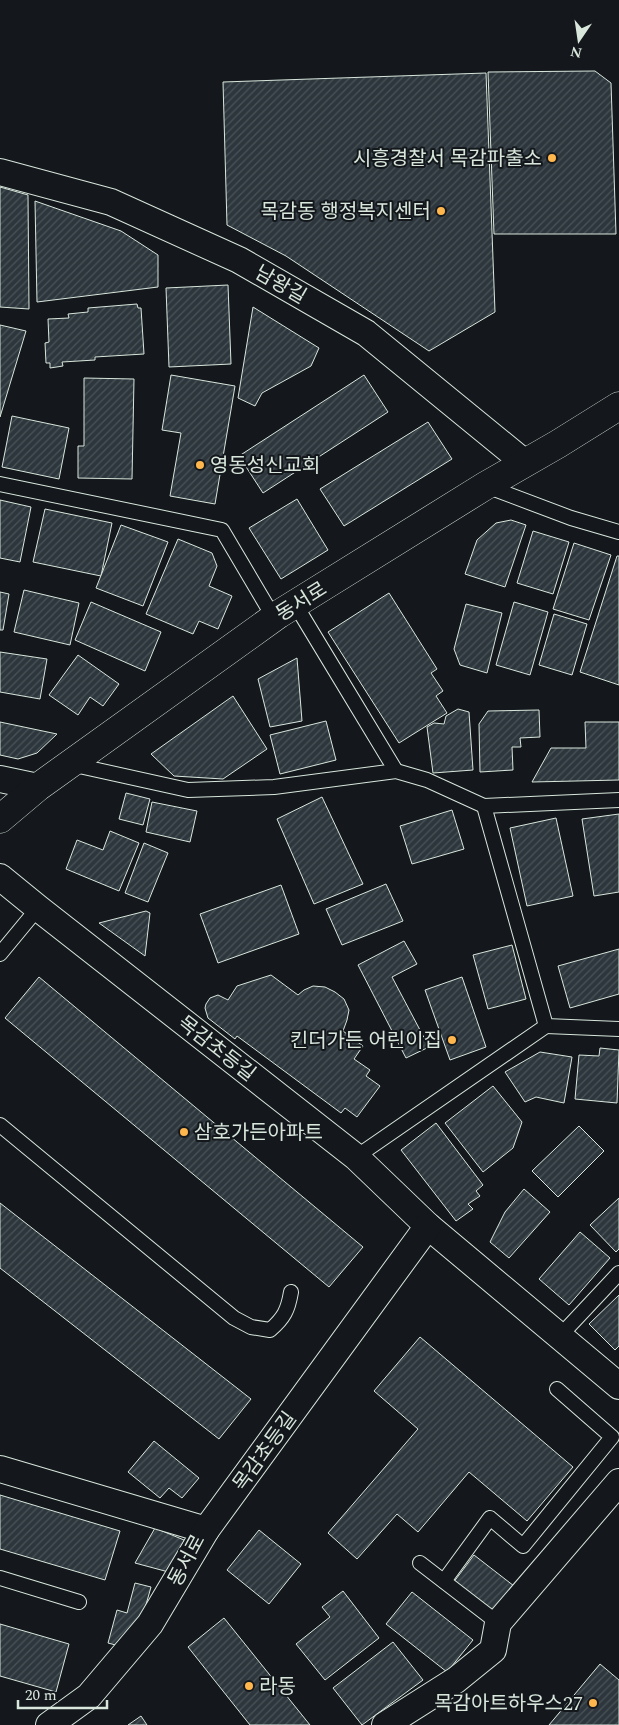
<svg xmlns="http://www.w3.org/2000/svg" width="619" height="1725" font-family="Spectral,'Noto Sans KR',serif">
  <style>
    .building { fill: url(#building-hatch); stroke: #d8e6dc }
    .lines { fill: none; stroke-linecap: round; stroke-linejoin: round }
    .lane-casing { stroke: #d8e6dc; stroke-width: 16 }
    .street-casing { stroke: #d8e6dc; stroke-width: 28 }
    .secondary-casing { stroke: #d8e6dc; stroke-width: 29 }
    .lane { stroke: #14181c; stroke-width: 14 }
    .street { stroke: #14181c; stroke-width: 26 }
    .secondary { stroke: #14181c; stroke-width: 28 }
    .poi-dot { fill: #ffb74d; stroke: #14181c; stroke-width: 2 }
    .labels { text-anchor: middle; stroke-width: 4; stroke-linejoin: round; paint-order: stroke }
    .poi-label { font-size: 20px; fill: #d8e6dc; stroke: #14181c; text-anchor: end }
    .street-label { font-size: 20px; fill: #d8e6dc; stroke: #14181c }
  </style>
  <defs>
    <pattern id="building-hatch" width="6" height="6" patternUnits="userSpaceOnUse" patternTransform="scale(1.25)"><rect width="6" height="6" fill="#2c363c"/><path d="M-1 1l2-2M0 6l6-6M5 7l2-2" fill="none" stroke="#4a5358"/></pattern>
  </defs>
  <rect width="100%" height="100%" fill="#14181c"/>
  <!-- building -->
  <g class="building">
    <path d="M595,71L611,83L616,234H494L488,72Z"/>
    <path d="M486,73L495,312L429,351L286,256L227,225L223,82Z"/>
    <path d="M0,187L28,195L29,309L0,307Z"/>
    <path d="M35,201L121,231L158,255V287L37,302Z"/>
    <path d="M228,285L231,364L169,367L166,288Z"/>
    <path d="M137,304L138,308H141L144,354L95,357V360L62,362L63,366L50,368V363H46L45,343L49,342L48,319L69,318L68,314L88,312V308Z"/>
    <path d="M253,307L319,348L311,366L262,393L255,406L238,398Z"/>
    <path d="M0,325L26,331L0,417Z"/>
    <path d="M171,375L235,386L215,504L170,496L181,433L162,430Z"/>
    <path d="M364,375L388,412L263,493L239,456Z"/>
    <path d="M84,378L134,379L132,479L78,478V446H84Z"/>
    <path d="M12,416L69,428L59,479L2,467Z"/>
    <path d="M428,422L452,459L344,526L320,489Z"/>
    <path d="M297,499L328,550L281,579L249,528Z"/>
    <path d="M0,500L31,507L20,562L0,558Z"/>
    <path d="M45,509L112,523L101,576L33,562Z"/>
    <path d="M511,520L526,525L505,587L465,574L477,540L496,523Z"/>
    <path d="M121,525L168,542L143,606L96,588Z"/>
    <path d="M533,531L569,542L553,594L517,583Z"/>
    <path d="M178,539L212,553L217,566L209,586L232,596L218,629L199,621L193,634L146,614Z"/>
    <path d="M574,543L611,555L589,620L553,609Z"/>
    <path d="M617,556H619V685L580,672Z"/>
    <path d="M24,590L79,603L70,645L14,632Z"/>
    <path d="M0,592L9,594L3,630H0Z"/>
    <path d="M389,593L437,669L431,673L443,691L436,696L447,713L399,743L328,632Z"/>
    <path d="M91,602L161,632L145,671L75,640Z"/>
    <path d="M514,602L548,612L530,675L496,665Z"/>
    <path d="M466,604L502,613L487,673L460,665L454,649Z"/>
    <path d="M554,614L587,624L572,675L539,665Z"/>
    <path d="M0,652L47,659L40,699L0,692Z"/>
    <path d="M78,655L119,684L103,706L90,697L78,715L49,695Z"/>
    <path d="M297,658L302,721L270,727L258,679Z"/>
    <path d="M233,696L267,749L223,779L174,776L151,754Z"/>
    <path d="M458,709L469,712L473,770L433,773L427,727L434,723L444,724L446,716Z"/>
    <path d="M539,710L540,737L520,738L521,747H512L513,770L480,772L479,724L488,711Z"/>
    <path d="M326,721L336,760L280,774L270,735Z"/>
    <path d="M0,722L57,734L37,753L18,759L0,755Z"/>
    <path d="M585,722H619V780L532,782L551,748H586Z"/>
    <path d="M126,793L150,799L143,825L119,819Z"/>
    <path d="M322,797L363,884L314,904L277,819Z"/>
    <path d="M152,802L197,811L190,842L146,832Z"/>
    <path d="M452,810L464,849L412,864L400,826Z"/>
    <path d="M619,814V892L594,896L582,819Z"/>
    <path d="M556,818L573,896L527,906L510,828Z"/>
    <path d="M110,831L139,843L119,891L66,869L77,840L103,850Z"/>
    <path d="M144,843L168,853L148,902L125,893Z"/>
    <path d="M386,884L403,921L342,945L326,909Z"/>
    <path d="M281,885L299,934L218,963L200,914Z"/>
    <path d="M146,911L150,913L145,956L99,923Z"/>
    <path d="M404,941L417,964L392,977L429,1047L406,1058L358,965Z"/>
    <path d="M512,945L526,999L488,1009L473,955Z"/>
    <path d="M619,949V994L570,1008L558,966Z"/>
    <path d="M271,975L298,995L304,990L313,986L325,987L335,992L344,999L349,1010L347,1020L343,1031L363,1046L354,1059L370,1070L366,1076L380,1086L357,1117L345,1108L341,1113L237,1036L235,1039L208,1018L205,1008L206,1004L210,998L218,995L228,1000L237,986Z"/>
    <path d="M39,977L363,1247L329,1287L5,1018Z"/>
    <path d="M462,977L486,1047L450,1060L425,990Z"/>
    <path d="M600,1048L619,1050L617,1103L575,1099L579,1055L599,1056Z"/>
    <path d="M540,1052L572,1057L564,1103L536,1097L525,1102L505,1072Z"/>
    <path d="M493,1086L522,1122L513,1148L483,1172L445,1123Z"/>
    <path d="M436,1123L483,1185L476,1191L480,1196L468,1204L473,1209L456,1221L401,1150Z"/>
    <path d="M579,1126L604,1151L558,1197L532,1171Z"/>
    <path d="M524,1189L550,1212L509,1258L490,1242L505,1212Z"/>
    <path d="M619,1198V1249L616,1252L590,1225Z"/>
    <path d="M0,1203L251,1399L219,1439L0,1268Z"/>
    <path d="M580,1232L610,1258L569,1305L539,1279Z"/>
    <path d="M619,1295V1346L615,1350L589,1324Z"/>
    <path d="M420,1337L573,1467L527,1521L469,1472L418,1532L397,1514L357,1559L328,1533L418,1429L374,1391Z"/>
    <path d="M154,1441L199,1478L182,1498L169,1488L160,1498L128,1472Z"/>
    <path d="M0,1495L120,1531L105,1580L0,1549Z"/>
    <path d="M155,1528L184,1540L176,1574L135,1563Z"/>
    <path d="M259,1530L301,1564L269,1604L227,1570Z"/>
    <path d="M474,1555L514,1586L493,1614L453,1583Z"/>
    <path d="M135,1583L151,1587L138,1633L123,1647L108,1643L117,1610L127,1613Z"/>
    <path d="M343,1591L379,1638L325,1680L296,1644L330,1617L322,1607Z"/>
    <path d="M412,1592L473,1640L447,1672L386,1624Z"/>
    <path d="M224,1618L310,1725H250L188,1647Z"/>
    <path d="M0,1624L69,1644L56,1692L0,1676Z"/>
    <path d="M393,1642L423,1680L362,1725L333,1688Z"/>
    <path d="M600,1664L619,1680V1725H549Z"/>
    <path d="M141,1716L147,1725H128Z"/>
  </g>
  <g class="lines">
    <defs>
      <g id="lane">
        <path d="M0,484L222,530L274,618"/>
        <path d="M486,486L571,518L619,532"/>
        <path d="M295,604L396,771"/>
        <path d="M70,764L188,790L274,787L396,771L427,780L484,806L546,1026L619,1029"/>
        <path d="M484,806L619,800"/>
        <path d="M0,954L38,908"/>
        <path d="M0,1125L234,1318L251,1327L270,1330C284,1318 288,1310 291,1292"/>
        <path d="M356,1157L546,1026"/>
        <path d="M559,1337L619,1273"/>
        <path d="M420,1563L498,1623"/>
        <path d="M0,1578L79,1602"/>
        <path d="M444,1581L490,1518L523,1546L612,1437L557,1389"/>
      </g>
      <g id="street">
        <path d="M0,172L111,202L239,260L366,333L525,463"/>
        <path d="M0,779L38,787"/>
        <path d="M0,877L38,908L356,1157L428,1226L619,1386"/>
        <path d="M0,1469L206,1530"/>
        <path d="M49,1725L89,1696L150,1624L206,1530L428,1226"/>
        <path d="M385,1725L456,1680L493,1650L498,1623L619,1482"/>
      </g>
      <path id="secondary" d="M0,819L38,787L279,614L485,486L558,444L619,406"/>
    </defs>
    <!-- lane casing -->
    <use href="#lane" class="lane-casing"/>
    <!-- street casing -->
    <use href="#street" class="street-casing"/>
    <!-- secondary casing -->
    <use href="#secondary" class="secondary-casing"/>
    <!-- lane -->
    <use href="#lane" class="lane"/>
    <!-- street -->
    <use href="#street" class="street"/>
    <!-- secondary -->
    <use href="#secondary" class="secondary"/>
  </g>
  <!-- markers -->
  <g class="poi-dot">
    <circle cx="552" cy="158" r="5"/>
    <circle cx="441" cy="211" r="5"/>
    <circle cx="200" cy="465" r="5"/>
    <circle cx="452" cy="1040" r="5"/>
    <circle cx="184" cy="1132" r="5"/>
    <circle cx="249" cy="1686" r="5"/>
    <circle cx="593" cy="1703" r="5"/>
  </g>
  <g class="labels">
    <!-- poi labels -->
    <g class="poi-label">
      <text x="542" y="165">시흥경찰서 목감파출소</text>
      <text x="431" y="218">목감동 행정복지센터</text>
      <text x="210" y="472" text-anchor="start">영동성신교회</text>
      <text x="442" y="1047">킨더가든 어린이집</text>
      <text x="194" y="1139" text-anchor="start">삼호가든아파트</text>
      <text x="259" y="1693" text-anchor="start">라동</text>
      <text x="583" y="1710">목감아트하우스27</text>
    </g>
    <!-- street labels -->
    <g class="street-label">
      <text transform="translate(281 284) rotate(30)" y="7">남왕길</text>
      <text transform="translate(301 601) rotate(-32)" y="7">동서로</text>
      <text transform="translate(217 1048) rotate(38)" y="7">목감초등길</text>
      <text transform="translate(264 1451) rotate(-54)" y="7">목감초등길</text>
      <text transform="translate(186 1560) rotate(-62)" y="7">동서로</text>
    </g>
  </g>
  <!-- north arrow -->
  <g transform="translate(579 40) rotate(193)" stroke="#14181c" stroke-width="4" paint-order="stroke">
  <path d="M0-4L9 19L0 12L-9 19Z" fill="#d8e6dc"/>
  <text y="-8" font-size="14" font-weight="bold" text-anchor="middle" fill="#d8e6dc">N</text>
  </g>
  <!-- scale -->
  <path d="M18 1700v8h89v-8" fill="none" stroke="#d8e6dc" stroke-width="2.5"/>
  <text x="25" y="1700" font-size="15" fill="#d8e6dc" stroke="#14181c" stroke-width="4" paint-order="stroke">20 m</text>
</svg>
